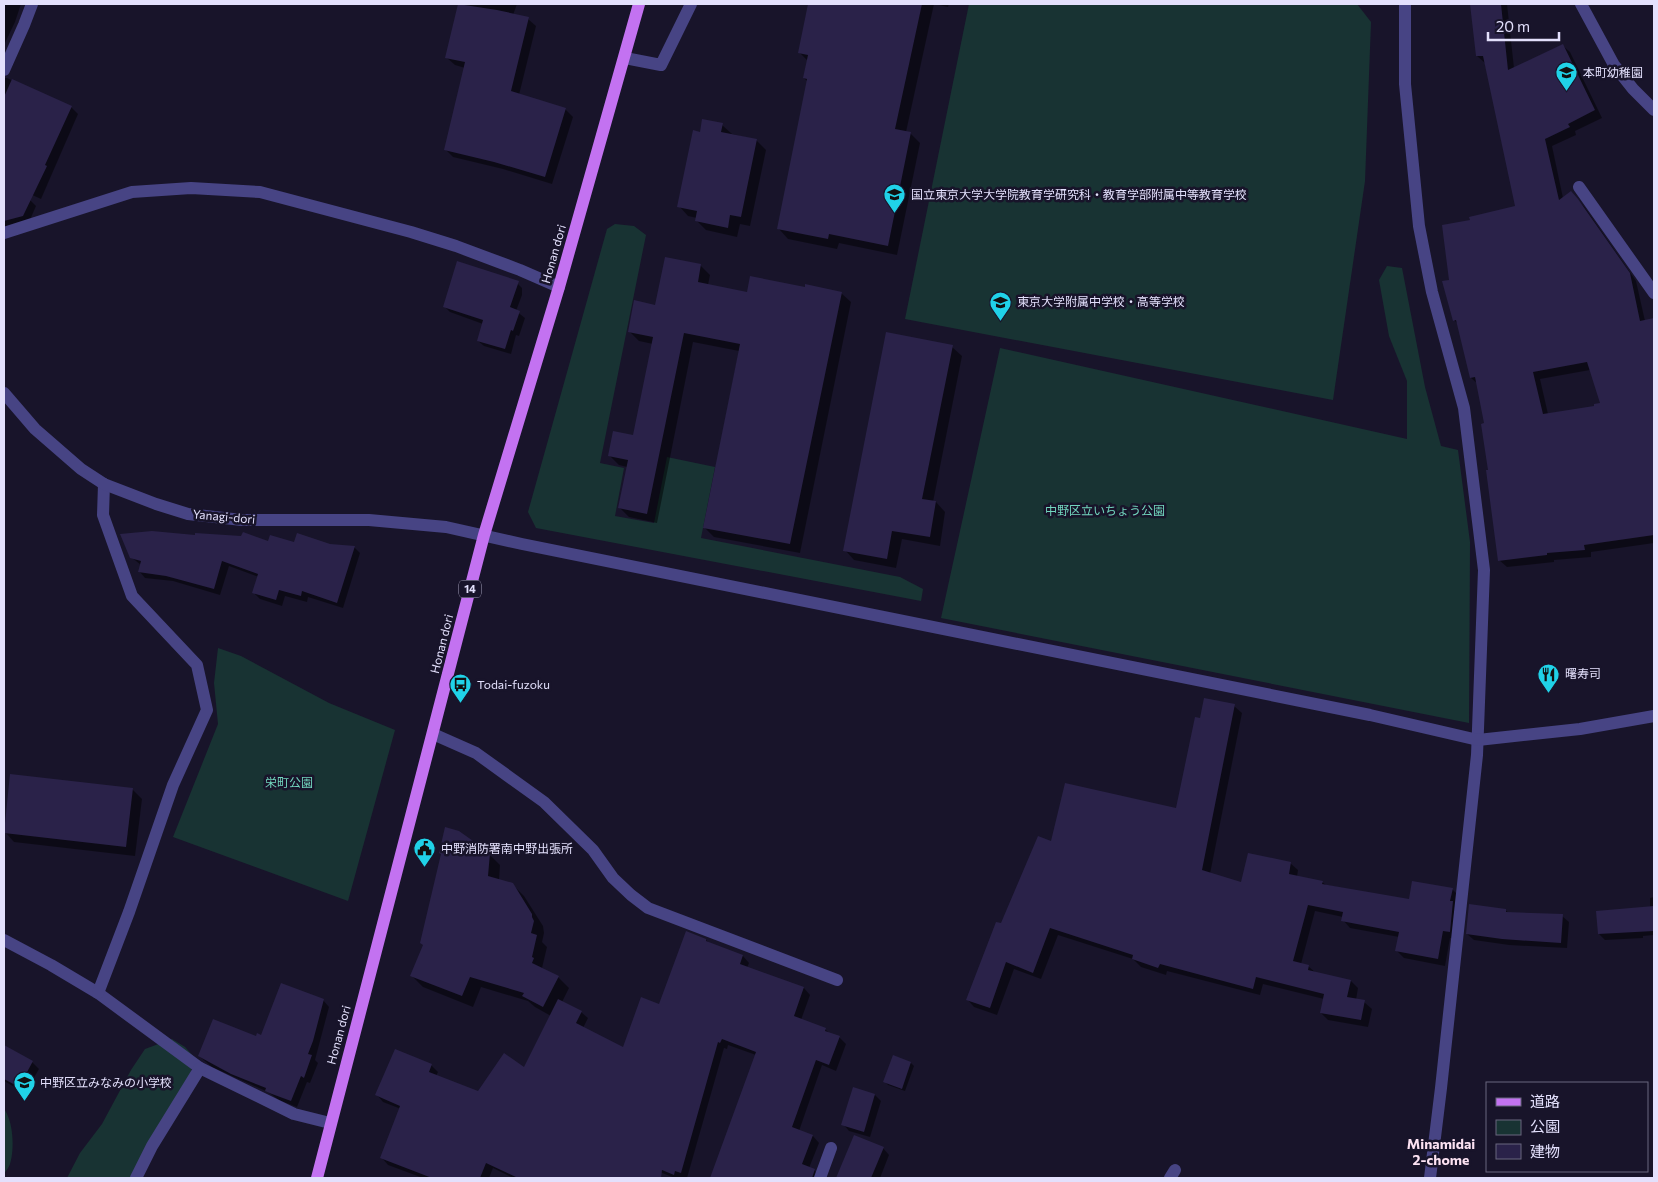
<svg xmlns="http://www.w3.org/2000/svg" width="1658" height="1182" font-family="Commissioner,'Noto Sans JP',sans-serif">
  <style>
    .green { fill: #183333 }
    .shadow { fill: #0007; fill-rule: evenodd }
    .building { fill: #2a2249; fill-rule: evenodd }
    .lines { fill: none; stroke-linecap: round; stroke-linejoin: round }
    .minor { stroke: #474484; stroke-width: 12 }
    .tertiary { stroke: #474484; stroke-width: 12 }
    .primary { stroke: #c372f1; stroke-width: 12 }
    .labels { text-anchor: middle; stroke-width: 5; stroke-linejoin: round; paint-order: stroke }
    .shield { fill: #18142a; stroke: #a6a3bd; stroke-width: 1 }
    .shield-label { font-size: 11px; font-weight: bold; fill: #e3e0fc }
    .poi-label { font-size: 12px; fill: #e3e0fc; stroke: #18142a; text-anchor: start }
    .street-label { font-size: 12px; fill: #e3e0fc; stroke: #18142a }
    .park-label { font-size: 12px; fill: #72d6be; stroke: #18142a }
    .neighbourhood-label { font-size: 14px; font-weight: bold; fill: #fce2f2; stroke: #18142a }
  </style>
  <rect width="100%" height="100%" fill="#18142a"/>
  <!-- green -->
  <g class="green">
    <path d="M969,4H1357L1371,22L1365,181L1333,400L905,319Z"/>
    <path d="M615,224L634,226L646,235L600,463L624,468L615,516L654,523L667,457L715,467L701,538L900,577L923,589L921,601L536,528L528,512L607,229Z"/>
    <path d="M1387,266L1402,268L1425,387L1441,446L1458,450L1470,542L1469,723L941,618L1000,348L1407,439V381L1389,336L1379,280Z"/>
    <path d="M218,648L241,656L329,703L395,730L348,901L173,837L218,724L214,683Z"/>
    <path d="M172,1039L185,1047L194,1057L191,1072L190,1096L130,1178H67L80,1153L102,1124L131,1070L145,1049Z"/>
    <path d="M4,1109C13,1120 15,1149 10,1164C9,1167 6,1171 4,1174Z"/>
  </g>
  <!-- shadow -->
  <g class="shadow">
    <path d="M4,4H21L15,22L4,45Z"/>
    <path d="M459,4H517L513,15L528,19L536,26L519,95L565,109L573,117L552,184L503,169L453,157L445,149L465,68L455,65L447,58Z"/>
    <path d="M810,4H934L906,132L910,133L920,143L897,255L839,243L837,249L788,239L779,229L808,82L804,78L808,61L799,52Z"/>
    <path d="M934,4H949L948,7Z"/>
    <path d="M1471,4H1507L1514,68L1562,45L1570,52L1602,118L1575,131L1576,135L1552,146L1563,198L1578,200L1585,208L1636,281L1645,321L1654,319V543L1591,552V557L1554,560V562L1507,567L1499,560L1486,424L1478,384L1471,378L1458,324L1454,320L1451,281L1472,221L1517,206L1485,63L1477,56ZM1590,370L1602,404L1595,407L1548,414L1540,379Z"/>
    <path d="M4,78H7L71,107L78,114L41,199L4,182Z"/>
    <path d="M722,125L732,134L756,140L766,150L750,226L740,224L737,237L706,230L696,220L697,218L688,216L679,206L701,133Z"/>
    <path d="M4,200H30L36,206L29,222L4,229Z"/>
    <path d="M700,265L710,275L708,285L748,293L805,289L841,293L851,302L800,553L714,537L704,527L739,351L693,342L657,523L629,517L619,507L627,467L619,465L609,455L634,437L653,344L639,341L629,331Z"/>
    <path d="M516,282L522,288V295L516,311L525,318L519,336L516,335L511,354L484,346L478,341L483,324L450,312L444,306Z"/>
    <path d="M952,347L962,356L933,502H936L945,512L940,546L902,539L896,568L854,560L845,550Z"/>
    <path d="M269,543L354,547L360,553L343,608L308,597L307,602L285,596L282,606L260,599L254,593L259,577L229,566L220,595L173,581L145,578L139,571L141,565L131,557Z"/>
    <path d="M1234,706L1242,713L1210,874L1242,884L1290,863L1298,870L1297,877L1322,882L1326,885L1410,901L1452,889L1460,897L1457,939L1450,938L1445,966L1404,958L1397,951L1399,937L1350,928L1343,920V917L1315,911L1301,964L1308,966L1316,973L1351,981L1358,988L1356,1000L1364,1002L1372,1009L1368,1027L1328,1020L1321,1013L1324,999L1263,984L1260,995L1167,971L1166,975L1141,967L1133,959L1058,935L1041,979L1014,969L997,1015L974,1007L967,999L1002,925L1052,843L1177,810L1201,720Z"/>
    <path d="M132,789L142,799L135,856L14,842L5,832Z"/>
    <path d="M489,854L500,865L499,880L512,884L524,896L543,926L544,933L542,942L547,947L542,968L558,977L569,988L562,1002L581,1012L588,1018L583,1028L623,1049L660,1006L706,940L710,944L743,956L749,963L747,968L804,988L810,995L801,1020L825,1029L830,1034L839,1037L846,1044L836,1071L822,1065L799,1131L813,1136L819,1143L809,1168L814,1170L820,1178H711L756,1055L728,1045L727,1049L724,1048L687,1178L682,1177L675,1178L624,1158L615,1178H513L493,1168L489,1178H423L388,1165L382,1158L401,1109L383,1102L377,1095L431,1065L438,1072L436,1076L479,1093L525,1069L551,1016L535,1007L528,1001L481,987L473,1007L423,987L412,976Z"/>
    <path d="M1654,897V935L1643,936V938L1605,940L1599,934L1650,908V898Z"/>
    <path d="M1505,910L1509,913L1562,916L1569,922L1567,948L1509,945L1474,940L1467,934Z"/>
    <path d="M323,1000L329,1007L315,1060L318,1063L310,1083L307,1082L297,1107L279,1100L268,1092L212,1067L199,1056L262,1036Z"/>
    <path d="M4,1046L32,1062L39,1069L25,1093L4,1081Z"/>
    <path d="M894,1057L911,1063L914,1066L905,1091L888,1085L885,1082Z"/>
    <path d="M875,1095L881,1101L870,1137L849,1131L843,1124Z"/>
    <path d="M854,1137L883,1148L889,1155L880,1178H838Z"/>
  </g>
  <!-- building -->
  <g class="building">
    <path d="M458,4L497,10L529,17L511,91L566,108L545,177L494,162L444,150L465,62L445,58Z"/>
    <path d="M808,4H922L895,129L911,132L888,246L829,234L828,239L777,229L807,79L803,78L808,55L798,53Z"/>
    <path d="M1470,4H1501L1508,70L1563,44L1595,110L1568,124L1570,127L1545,139L1559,200L1571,191L1578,199L1630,273L1640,321L1654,318V535L1584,545L1585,550L1547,553V555L1498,561L1486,470H1488L1481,424L1484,423L1475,377L1470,378L1456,320L1453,321L1442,281L1449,280L1442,225L1470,220L1469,217L1515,206L1483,56H1476ZM1587,362L1600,403L1594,404V406L1543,414L1533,372Z"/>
    <path d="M12,79L72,106L45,165L47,166L23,216L4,221V97Z"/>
    <path d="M702,119L723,123L721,132L757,139L741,217L730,215L728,228L695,221L697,211L677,207L693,130L700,132Z"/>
    <path d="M665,257L701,264L698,282L747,292L750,276L805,287V284L842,292L790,544L703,528L740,344L684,333L647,514L618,508L628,460L608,456L613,431L633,435L653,337L628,332L634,300L655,305Z"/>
    <path d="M457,261L519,281L510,307L520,311L513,331L511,330L505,349L477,341L483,320L443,307Z"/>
    <path d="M886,332L953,345L922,499L936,501L930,537L892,531L887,559L843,551Z"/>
    <path d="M152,531L195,535V533L241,536L243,532L268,541L270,535L294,542L297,533L330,544L355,546L337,603L302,591L301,596L279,590L276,600L252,593L258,574L222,561L214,589L166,576L138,572L141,561L130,558L120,534Z"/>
    <path d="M1204,698L1235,704L1202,870L1241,882L1248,853L1291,862L1289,874L1323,881L1322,884L1409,899L1412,881L1453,888L1450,901H1453L1450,932L1443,931L1438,959L1395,951L1399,932L1341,921L1343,912L1308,905L1293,961L1309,965L1308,970L1351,980L1347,997L1365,1000L1361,1020L1320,1013L1324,994L1256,977L1253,989L1160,964L1158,968L1132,959L1133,955L1050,928L1033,973L1006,962L990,1008L966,1000L996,922L1001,923L1038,836L1051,841L1065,783L1176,808L1195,717L1200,718Z"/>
    <path d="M10,774L133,788L126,847L4,833Z"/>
    <path d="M445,827L459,831L490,853L488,876L513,883L532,914V917L534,921L531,933L537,935L532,957L534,958L532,963L559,976L543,1007L522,996L524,993L470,977L462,996L410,976L423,945L420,943L441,854L439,853Z"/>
    <path d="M1469,904L1506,909V912L1563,914L1561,943L1502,939L1466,934Z"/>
    <path d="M1654,906V931L1598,934L1596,911Z"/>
    <path d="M686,931L706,939V941L743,955L740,964L804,987L794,1016L826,1028L825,1031L840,1036L829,1065L816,1060L792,1127L813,1135L802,1164L815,1169L812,1178H710L756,1052L722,1039L720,1043L718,1042L681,1173L675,1171L674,1175L662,1170L661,1178H518L486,1163L480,1178H432L380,1158L400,1106L375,1095L395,1049L432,1064L429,1072L478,1091L504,1053L524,1067L558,999L582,1011L576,1023L623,1047L641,997L659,1004Z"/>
    <path d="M281,983L324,999L313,1041L308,1054L312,1055L304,1078L301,1076L291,1101L272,1094L265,1091L266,1088L231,1074L198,1056L213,1019L256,1036L257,1033L261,1035Z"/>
    <path d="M4,1045L33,1061L19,1087L4,1079Z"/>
    <path d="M893,1055L911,1062L902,1089L883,1082Z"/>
    <path d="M853,1087L875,1094L864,1132L841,1125Z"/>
    <path d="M854,1135L884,1147L871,1178H836Z"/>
  </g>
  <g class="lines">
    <!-- minor -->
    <g class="minor">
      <path d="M1405,4V84L1419,226L1432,292L1464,408L1484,570L1477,755L1441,1088L1430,1178"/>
      <path d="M1581,4L1614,65L1633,89L1654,110"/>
      <path d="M625,58L661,65L691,4"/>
      <path d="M4,70L24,25L32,4"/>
      <path d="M1579,187L1654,293"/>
      <path d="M4,233L132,192L191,188L260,192L411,232L456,246L520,270L559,287"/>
      <path d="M433,734L476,753L544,802L593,850L613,878L631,895L648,908L837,980"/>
      <path d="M4,940L51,965L98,993L200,1068L294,1114L330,1123"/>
      <path d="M98,993L129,912L173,785L207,710L197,665L132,596L103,515L104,484"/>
      <path d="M136,1178L152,1146L200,1068"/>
      <path d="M820,1178L831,1148"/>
      <path d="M1170,1178L1175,1170"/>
    </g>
    <!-- tertiary -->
    <path class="tertiary" d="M4,393L35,429L81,469L104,484L156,504L188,514L242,520H369L446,527L522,544L1370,715L1478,740L1580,729L1654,716"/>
    <!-- primary -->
    <path class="primary" d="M317,1178L484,535L559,287L639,4"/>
  </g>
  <!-- icons -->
  <defs>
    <symbol id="school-pin" viewBox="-11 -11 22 30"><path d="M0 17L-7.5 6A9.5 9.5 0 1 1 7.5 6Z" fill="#20d2e8" stroke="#18142a"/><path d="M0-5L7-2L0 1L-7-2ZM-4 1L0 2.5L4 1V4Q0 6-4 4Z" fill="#111"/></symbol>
    <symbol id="restaurant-pin" viewBox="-11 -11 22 30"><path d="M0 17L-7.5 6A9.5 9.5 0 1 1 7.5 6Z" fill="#20d2e8" stroke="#18142a"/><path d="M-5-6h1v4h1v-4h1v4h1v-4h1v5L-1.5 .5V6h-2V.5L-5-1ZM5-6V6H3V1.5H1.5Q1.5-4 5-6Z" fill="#111"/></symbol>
    <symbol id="bus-pin" viewBox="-11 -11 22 30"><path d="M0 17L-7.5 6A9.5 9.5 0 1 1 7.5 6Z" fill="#20d2e8" stroke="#18142a"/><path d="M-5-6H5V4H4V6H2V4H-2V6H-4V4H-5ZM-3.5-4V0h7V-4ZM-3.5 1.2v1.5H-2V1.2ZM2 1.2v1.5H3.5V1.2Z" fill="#111"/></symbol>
    <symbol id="civic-pin" viewBox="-11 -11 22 30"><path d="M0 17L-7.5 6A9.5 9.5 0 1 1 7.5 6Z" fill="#20d2e8" stroke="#18142a"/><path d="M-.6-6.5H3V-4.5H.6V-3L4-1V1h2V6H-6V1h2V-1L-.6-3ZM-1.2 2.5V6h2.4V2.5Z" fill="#111"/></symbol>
  </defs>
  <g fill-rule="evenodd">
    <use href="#school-pin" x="1554" y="60" width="25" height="34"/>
    <use href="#school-pin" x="882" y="182" width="25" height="34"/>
    <use href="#school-pin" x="988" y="290" width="25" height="34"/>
    <use href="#restaurant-pin" x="1536" y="662" width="25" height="34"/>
    <use href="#bus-pin" x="448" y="672" width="25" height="34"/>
    <use href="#civic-pin" x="412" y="836" width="25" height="34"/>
    <use href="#school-pin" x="12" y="1070" width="25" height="34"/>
  </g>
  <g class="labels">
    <!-- shield labels -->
    <rect class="shield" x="459" y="580.5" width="22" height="17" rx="4"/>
    <g class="shield-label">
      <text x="470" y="593">14</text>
    </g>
    <!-- poi labels -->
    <g class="poi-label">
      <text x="1583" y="77">本町幼稚園</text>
      <text x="911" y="199">国立東京大学大学院教育学研究科・教育学部附属中等教育学校</text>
      <text x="1017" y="306">東京大学附属中学校・高等学校</text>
      <text x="1565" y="678">曙寿司</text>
      <text x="477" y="689">Todai-fuzoku</text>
      <text x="441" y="853">中野消防署南中野出張所</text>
      <text x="40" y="1087">中野区立みなみの小学校</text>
    </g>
    <!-- street labels -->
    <g class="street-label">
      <text transform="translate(554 254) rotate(-74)" y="4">Honan dori</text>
      <text transform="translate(224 517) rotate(5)" y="4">Yanagi-dori</text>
      <text transform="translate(442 644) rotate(-76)" y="4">Honan dori</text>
      <text transform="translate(339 1035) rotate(-75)" y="4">Honan dori</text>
    </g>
    <!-- park labels -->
    <g class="park-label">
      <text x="1105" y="515">中野区立いちょう公園</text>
      <text x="289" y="787">栄町公園</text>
    </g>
    <!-- neighbourhood labels -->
    <g class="neighbourhood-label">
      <text x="1441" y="1149">Minamidai<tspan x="1441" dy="16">2-chome</tspan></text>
    </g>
  </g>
  <!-- border -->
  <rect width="1658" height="1182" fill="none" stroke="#e3e0fc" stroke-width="10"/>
  <!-- legend -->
  <rect x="1486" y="1082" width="162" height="90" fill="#18142a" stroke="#69667e"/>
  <rect x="1496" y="1098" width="25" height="8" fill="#c372f1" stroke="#69667e"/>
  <text x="1530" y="1107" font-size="15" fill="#e3e0fc">道路</text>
  <rect x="1496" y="1120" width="25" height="15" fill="#183333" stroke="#69667e"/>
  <text x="1530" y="1132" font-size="15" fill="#e3e0fc">公園</text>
  <rect x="1496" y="1144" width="25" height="15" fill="#2a2249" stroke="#69667e"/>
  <text x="1530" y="1157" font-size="15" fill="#e3e0fc">建物</text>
  <!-- scale -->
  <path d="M1488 32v8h71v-8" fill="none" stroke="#e3e0fc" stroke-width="2.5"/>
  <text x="1496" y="32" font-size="15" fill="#e3e0fc" stroke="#18142a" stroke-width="4" paint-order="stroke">20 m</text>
</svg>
